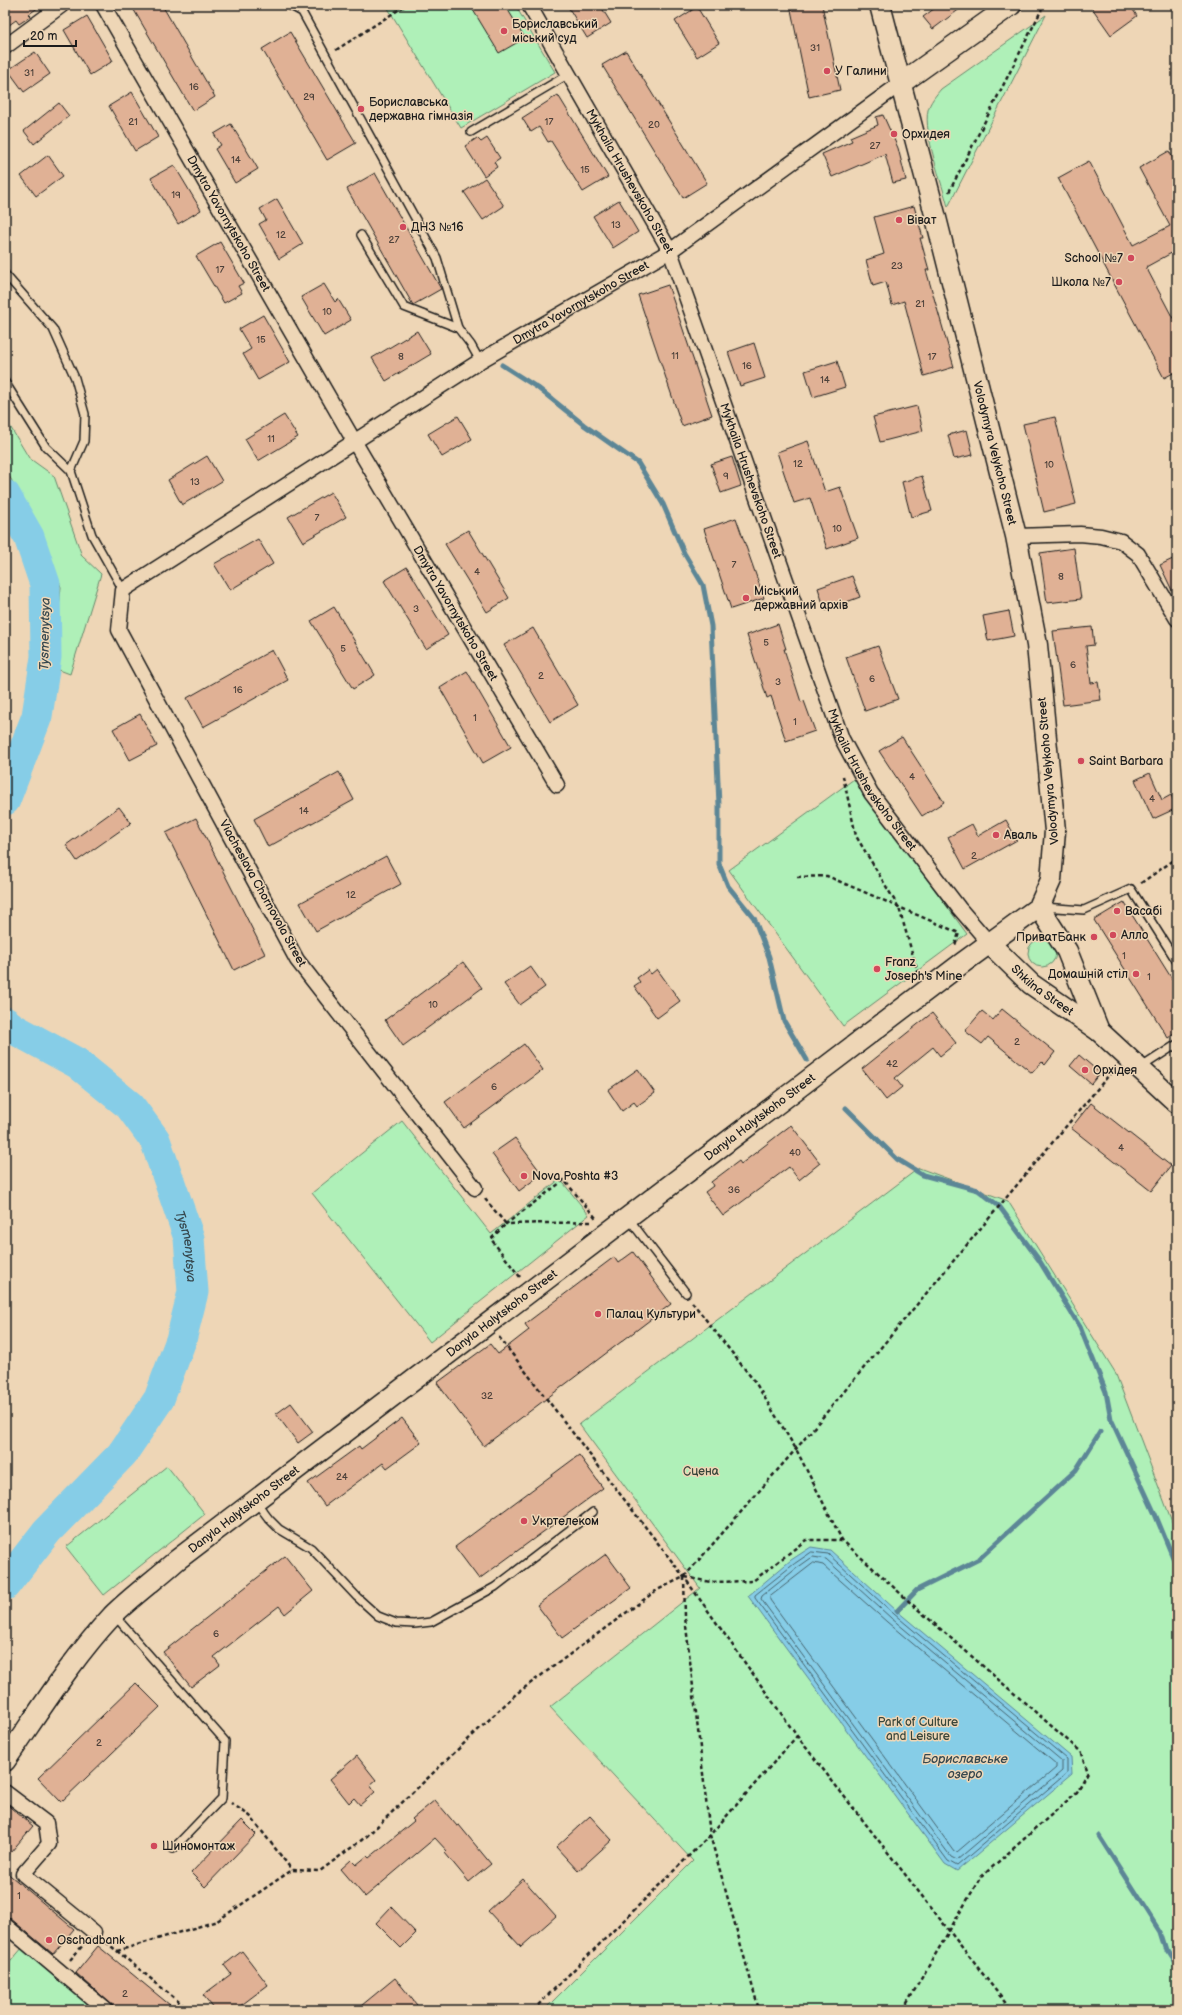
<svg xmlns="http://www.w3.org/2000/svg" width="1182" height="2015" font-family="'Balsamiq Sans',sans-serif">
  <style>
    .green { fill: #aff0b8; stroke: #66866a }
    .water { fill: #86cde7; stroke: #5c8696 }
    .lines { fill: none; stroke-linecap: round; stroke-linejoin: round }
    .shore { stroke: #46636d; stroke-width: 1 }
    .stream { stroke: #5c8696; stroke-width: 5 }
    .river { stroke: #86cde7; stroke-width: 31 }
    .building { fill: #e0b195; stroke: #1c1c1c }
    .lane-casing { stroke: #1c1c1c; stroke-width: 10 }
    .street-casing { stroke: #1c1c1c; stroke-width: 17 }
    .secondary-casing { stroke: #1c1c1c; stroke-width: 23 }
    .path { stroke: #1c1c1c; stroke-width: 2.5; stroke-dasharray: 4 3; stroke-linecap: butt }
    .lane { stroke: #eed6b6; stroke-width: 7 }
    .street { stroke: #eed6b6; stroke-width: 14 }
    .secondary { stroke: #eed6b6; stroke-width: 20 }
    .poi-dot { fill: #d1495b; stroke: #eed6b6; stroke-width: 1.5 }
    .labels { text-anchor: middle; stroke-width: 3; stroke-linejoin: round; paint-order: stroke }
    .number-label { font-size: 10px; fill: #4d413a }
    .poi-label { font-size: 12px; fill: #1c1c1c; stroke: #eed6b6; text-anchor: start }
    .street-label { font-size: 12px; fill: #1c1c1c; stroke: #eed6b6 }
    .park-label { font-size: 12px; fill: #39463b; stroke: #eed6b6 }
    .water-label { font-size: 13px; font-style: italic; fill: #36484f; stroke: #eed6b6 }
  </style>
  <rect width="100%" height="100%" fill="#eed6b6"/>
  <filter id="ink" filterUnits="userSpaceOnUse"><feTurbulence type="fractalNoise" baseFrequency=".025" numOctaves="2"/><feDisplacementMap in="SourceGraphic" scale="8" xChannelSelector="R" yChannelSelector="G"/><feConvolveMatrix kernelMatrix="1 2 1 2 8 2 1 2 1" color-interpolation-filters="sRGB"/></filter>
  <g filter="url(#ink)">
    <!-- green -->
    <g class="green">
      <path d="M386,5H515L555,72L461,128Z"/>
      <path d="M1046,15L948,207C942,183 923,133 928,110C930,102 936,95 941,89Z"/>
      <path d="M5,418L29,458L54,476L82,556L101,574L70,674L54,668L61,587L42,532L5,469Z"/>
      <path d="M854,779L967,934L843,1026L729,870Z"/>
      <circle cx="1042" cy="953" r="14"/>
      <path d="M402,1121L491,1234L560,1179L589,1215L430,1342L312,1193Z"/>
      <path d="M919,1168L1008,1201L1115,1372L1177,1535V2010H544L693,1861L550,1707L700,1588L579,1424Z"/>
      <path d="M167,1466L205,1514L104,1595L66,1547Z"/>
      <path d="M23,1947L96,2010H5V1968Z"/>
    </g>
    <!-- water -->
    <path class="water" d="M811,1547L830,1550L897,1611L1071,1757L1072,1774L957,1871L945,1864L748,1596L791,1560Z"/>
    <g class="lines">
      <!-- shore -->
      <g class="shore">
        <path d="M812,1552L828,1554L894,1614L1067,1759V1773L957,1866L948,1861L755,1598V1595L794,1564Z"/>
        <path d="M813,1557L826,1559L891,1618L1062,1761V1771L957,1860L951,1857L761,1599L762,1596L797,1568Z"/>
        <path d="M814,1563L823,1565L887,1622L1056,1764V1768L957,1852L954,1851L770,1600V1597Z"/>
      </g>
      <!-- stream -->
      <g class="stream">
        <path d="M502,365L538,388L584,425L638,463L663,504L684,553L703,585L711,626L719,805V864L728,886L754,918L769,957L784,1021L807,1060"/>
        <path d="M846,1108L897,1159L923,1175L978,1190L999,1206L1039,1260L1080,1327L1106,1392L1111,1419L1155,1514L1177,1567"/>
        <path d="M897,1611L917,1590L979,1559L1076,1470L1100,1432"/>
        <path d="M1099,1836L1160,1932L1166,1951L1177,1968"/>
      </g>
      <!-- river -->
      <g class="river">
        <path d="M5,495L29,537L45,584L46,657L37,716L5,800"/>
        <path id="s1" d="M5,1022L14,1029L77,1063L130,1106L155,1140L189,1238L193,1292L181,1340L159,1399L122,1454L47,1531L5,1585"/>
      </g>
    </g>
    <!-- building -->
    <g class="building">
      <path d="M5,5H42L29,14L31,16L19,24L16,20L5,28Z"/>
      <path d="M131,5H162L215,97L193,111Z"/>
      <path d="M481,5H505L525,38L499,53L473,10Z"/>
      <path d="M567,5H600L611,23L587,38Z"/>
      <path d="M790,5H822L840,90L809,97Z"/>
      <path d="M939,5H965L933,29L923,17Z"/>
      <path d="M1090,5H1130L1137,16L1111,35Z"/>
      <path d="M697,7L719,43L697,57L675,21Z"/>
      <path d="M87,16L113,61L90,75L64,30Z"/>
      <path d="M290,32L356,143L327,160L262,49Z"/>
      <path d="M626,51L707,183L683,198L602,65Z"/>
      <path d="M35,52L50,74L24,92L8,70Z"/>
      <path d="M132,92L158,137L135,151L109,106Z"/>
      <path d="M558,95L608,177L583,192L551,141L548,142L539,127L531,132L522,118Z"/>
      <path d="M59,103L69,116L34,144L24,131Z"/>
      <path d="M883,115L898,148L906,180L893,183L885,154L832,177L822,154L852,141L850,137L878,125L876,117Z"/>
      <path d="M231,124L258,169L235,183L215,149L221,145L214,134Z"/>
      <path d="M477,138L481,142L487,138L500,158L494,162L497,167L484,176L465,146Z"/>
      <path d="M1169,151L1177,166V250L1146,267L1177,326V371L1164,378L1058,178L1089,161L1133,245L1170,226L1139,168Z"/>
      <path d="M48,155L63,176L36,196L21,176Z"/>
      <path d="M174,165L201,210L178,224L151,178Z"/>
      <path d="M375,173L441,289L413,305L347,189Z"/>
      <path d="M485,178L504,206L483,220L464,192Z"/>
      <path d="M277,199L303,244L279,259L259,224L266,220L260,209Z"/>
      <path d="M619,200L638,232L613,248L593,216Z"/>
      <path d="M914,206L923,238H920L929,270H926L954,367L924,376L904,301L892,305L886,282L873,286L866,260L884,254L874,217Z"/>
      <path d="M220,242L244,283L238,286L242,293L224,303L196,256Z"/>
      <path d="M324,284L335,302L338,299L351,320L324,336L301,297Z"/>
      <path d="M668,285L712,415L682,426L638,295Z"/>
      <path d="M263,315L290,362L258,380L243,354L251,349L239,329Z"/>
      <path d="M417,331L431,354L386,381L372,358Z"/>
      <path d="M754,343L765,378L740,386L728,352Z"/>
      <path d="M837,361L845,387L813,397L805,371Z"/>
      <path d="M917,406L923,431L880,442L873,417Z"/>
      <path d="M284,415L298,437L258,461L245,439Z"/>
      <path d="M458,416L472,439L442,457L428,434Z"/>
      <path d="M1055,417L1076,504L1044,512L1023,424Z"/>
      <path d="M967,430L973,455L954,459L948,435Z"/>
      <path d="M808,441L825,492L840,487L858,538L827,549L810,498L794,503L777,452Z"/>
      <path d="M207,456L222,481L182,505L168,480Z"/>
      <path d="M732,457L741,486L721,493L711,464Z"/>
      <path d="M922,476L932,511L911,517L902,482Z"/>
      <path d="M331,492L346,517L303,542L288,517Z"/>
      <path d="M736,518L764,598L731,609L704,529Z"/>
      <path d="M468,530L509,598L487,612L445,544Z"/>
      <path d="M258,539L273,564L230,590L214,564Z"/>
      <path d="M1074,548L1081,599L1047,603L1040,553Z"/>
      <path d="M1177,557V601L1160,565Z"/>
      <path d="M407,567L448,635L426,649L384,581Z"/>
      <path d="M852,576L860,597L825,610L818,588Z"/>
      <path d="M334,607L375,675L353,689L311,621Z"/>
      <path d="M1009,611L1014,636L988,641L983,616Z"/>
      <path d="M778,624L786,649H784L801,702L804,701L815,731L786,741L771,696L767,698L747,635Z"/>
      <path d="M1092,627L1094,645L1086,646L1091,683L1098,682L1101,700L1063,705L1053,631Z"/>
      <path d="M533,628L578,705L550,722L504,645Z"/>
      <path d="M878,646L898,699L865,711L846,657Z"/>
      <path d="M272,650L288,680L203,727L187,698Z"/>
      <path d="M467,671L511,747L483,763L440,688Z"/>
      <path d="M140,714L157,746L130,760L113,729Z"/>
      <path d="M902,737L944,802L922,816L879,751Z"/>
      <path d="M339,772L354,800L268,847L254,819Z"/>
      <path d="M1150,773L1162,800L1171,795L1177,808L1153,819L1135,780Z"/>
      <path d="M119,807L131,823L77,861L66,845Z"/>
      <path d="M196,818L265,954L234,970L166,833Z"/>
      <path d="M1006,820L1017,840L965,869L948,837L972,824L978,836Z"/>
      <path d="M386,856L401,884L316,931L300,903Z"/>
      <path d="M1124,902L1177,987V1032L1168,1038L1094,920Z"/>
      <path d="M463,962L482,988L403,1046L385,1020Z"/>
      <path d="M530,966L545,987L520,1005L504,984Z"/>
      <path d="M657,969L680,1001L657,1018L634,986L640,982L637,978L648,970L651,974Z"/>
      <path d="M1002,1009L1055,1052L1045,1065L1042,1062L1032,1073L988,1037L982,1044L965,1031L982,1011L993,1020Z"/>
      <path d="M932,1013L956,1043L940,1056L933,1047L895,1078L902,1087L886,1100L862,1069Z"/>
      <path d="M524,1044L543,1070L464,1128L445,1102Z"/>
      <path d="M1079,1055L1100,1073L1091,1084L1070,1066Z"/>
      <path d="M638,1069L655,1093L637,1106L634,1102L622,1111L608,1090Z"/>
      <path d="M1091,1103L1171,1166L1151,1191L1071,1128Z"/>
      <path d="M791,1125L820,1163L799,1180L789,1167L723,1216L705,1192L713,1186L711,1182L739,1161L741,1164Z"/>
      <path d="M515,1138L542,1174L519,1191L492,1154Z"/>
      <path d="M633,1252L671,1304L484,1446L437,1383L490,1344L498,1354L529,1330L525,1324L614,1257L618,1263Z"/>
      <path d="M291,1403L313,1432L298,1443L276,1414Z"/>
      <path d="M402,1418L421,1443L387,1468L383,1463L325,1506L308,1483L359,1446L361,1449Z"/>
      <path d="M579,1455L603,1488L479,1579L455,1547Z"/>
      <path d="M606,1554L631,1588L562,1638L537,1605Z"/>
      <path d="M285,1556L313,1591L285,1614L279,1606L214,1657L220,1665L191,1687L163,1652Z"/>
      <path d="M136,1683L160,1707L61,1802L38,1778Z"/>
      <path d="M357,1756L376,1780L370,1785L375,1792L360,1805L354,1798L349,1803L330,1779Z"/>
      <path d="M435,1800L457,1826L459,1825L491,1864L469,1882L445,1853L447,1851L435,1838L365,1897L341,1869L351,1860L356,1865L367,1856L369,1858L414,1821L412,1819Z"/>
      <path d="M5,1803L33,1826L5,1859Z"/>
      <path d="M590,1816L612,1840L578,1871L556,1847Z"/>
      <path d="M242,1820L256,1834L205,1887L191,1873Z"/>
      <path d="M5,1871L74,1929L53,1954L10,1918L5,1917Z"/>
      <path d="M523,1879L556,1916L521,1947L488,1911Z"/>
      <path d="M391,1907L416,1933L401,1948L376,1923Z"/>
      <path d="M98,1946L176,2010L114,2009L111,2004L76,1973Z"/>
      <path d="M242,1951L268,1985L235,2010H215L203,1995L231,1974L224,1965Z"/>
      <path d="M395,1978L421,2010H356Z"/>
    </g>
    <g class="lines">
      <defs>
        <g id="lane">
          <path d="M289,5L302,12L437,258L458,328L471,345L480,361"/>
          <path d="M471,132L569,74"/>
          <path d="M361,235L404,307L458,328"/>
          <path d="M5,274L53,329L75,378L85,414L84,441L71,471L92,535L123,590"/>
          <path d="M5,382L46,447L71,471"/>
          <path d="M1043,907L1084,910L1131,889L1177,962"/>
          <path d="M1140,1068L1177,1044"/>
          <path d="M629,1219L686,1293"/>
          <path d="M256,1502L269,1519L279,1529L311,1548L357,1597L378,1616L396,1623L414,1624L431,1622L495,1587L593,1512"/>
          <path d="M114,1615L225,1741L222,1798L173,1849"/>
        </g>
        <g id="street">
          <path id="s2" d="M103,5L354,441L557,785"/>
          <path id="s3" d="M529,5L670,251L842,739L871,793L959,908L990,944"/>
          <path d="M5,47L62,5"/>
          <path d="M1016,536L1080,534L1101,536L1121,541L1138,554L1177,619"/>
          <path id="s4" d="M475,1188L297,960L119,630L123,590L480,361L670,251L900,84"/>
          <path d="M5,1792L46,1823L49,1844L23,1874L94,1932"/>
          <path d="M5,1925L106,2010"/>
        </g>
        <g id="secondary">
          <path d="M900,84L1011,5"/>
          <path d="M1039,907L1067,951L1099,1031"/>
          <path id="s5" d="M990,944L1031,984L1099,1031L1177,1103"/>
          <path id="s6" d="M5,1761C39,1712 71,1660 112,1616C132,1596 156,1579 177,1560L961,964L1039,907L1051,880L1055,831L1037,645L1016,536L936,218L880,5"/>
        </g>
      </defs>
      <!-- lane casing -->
      <use href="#lane" class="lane-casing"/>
      <!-- street casing -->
      <use href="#street" class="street-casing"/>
      <!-- secondary casing -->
      <use href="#secondary" class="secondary-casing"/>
      <!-- path -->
      <g class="path">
        <path d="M336,50L406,5"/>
        <path d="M949,192L1044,5"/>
        <path d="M843,776L856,836L899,908L918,973"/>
        <path d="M797,877L827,876L959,933L955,945"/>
        <path d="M1141,883L1177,858"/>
        <path d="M485,1199L506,1224L491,1239L520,1277"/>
        <path d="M591,1222L506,1224L564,1180L596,1218"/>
        <path d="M692,1302L755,1382L796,1449L842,1540L913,1605L1080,1751L1088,1772L1077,1792L980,1878L903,2010"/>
        <path d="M499,1337L684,1577L797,1736L1011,2010"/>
        <path d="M684,1577L685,1617L710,1835L759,2010"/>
        <path d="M685,1577L711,1582L753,1581L806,1540H842"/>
        <path d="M231,1803L250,1816L292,1870"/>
        <path d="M106,1942L189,2010"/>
        <path d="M117,1951L217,1921L292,1870L320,1871L367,1836L516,1694L657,1590L684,1577L796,1449L1114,1069"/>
        <path d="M70,1960L84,1944"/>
        <path d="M533,2010L710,1835L797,1736"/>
      </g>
      <!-- lane -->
      <use href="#lane" class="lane"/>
      <!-- street -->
      <use href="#street" class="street"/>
      <!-- secondary -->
      <use href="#secondary" class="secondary"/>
    </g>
  </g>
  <!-- markers -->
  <g class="poi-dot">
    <circle cx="504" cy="31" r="4"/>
    <circle cx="827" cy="71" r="4"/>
    <circle cx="361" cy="109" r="4"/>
    <circle cx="894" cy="134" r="4"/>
    <circle cx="899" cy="220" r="4"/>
    <circle cx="403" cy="227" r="4"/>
    <circle cx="1131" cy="258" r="4"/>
    <circle cx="1119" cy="282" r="4"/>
    <circle cx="746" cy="598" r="4"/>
    <circle cx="1081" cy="761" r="4"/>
    <circle cx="996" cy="835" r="4"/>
    <circle cx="1117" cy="911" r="4"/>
    <circle cx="1113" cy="935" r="4"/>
    <circle cx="1094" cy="937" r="4"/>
    <circle cx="877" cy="969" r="4"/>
    <circle cx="1136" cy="974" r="4"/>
    <circle cx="1085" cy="1070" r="4"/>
    <circle cx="524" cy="1176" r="4"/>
    <circle cx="598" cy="1314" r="4"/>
    <circle cx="524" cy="1521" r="4"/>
    <circle cx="154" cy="1846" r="4"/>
    <circle cx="49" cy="1940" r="4"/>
  </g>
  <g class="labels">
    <!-- number labels -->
    <g class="number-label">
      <text x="815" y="51">31</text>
      <text x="29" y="76">31</text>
      <text x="194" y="90">16</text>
      <text x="309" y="100">29</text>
      <text x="133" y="125">21</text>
      <text x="549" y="125">17</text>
      <text x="654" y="128">20</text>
      <text x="875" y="149">27</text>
      <text x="236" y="163">14</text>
      <text x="585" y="173">15</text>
      <text x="176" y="198">19</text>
      <text x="616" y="228">13</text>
      <text x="281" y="238">12</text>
      <text x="394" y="243">27</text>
      <text x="897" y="269">23</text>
      <text x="220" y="273">17</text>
      <text x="920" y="307">21</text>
      <text x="327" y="315">10</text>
      <text x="261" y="343">15</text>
      <text x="675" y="359">11</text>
      <text x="401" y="360">8</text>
      <text x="932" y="360">17</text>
      <text x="747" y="369">16</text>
      <text x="825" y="383">14</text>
      <text x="271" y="442">11</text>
      <text x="798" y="467">12</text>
      <text x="1049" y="468">10</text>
      <text x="726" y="479">9</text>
      <text x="195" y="485">13</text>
      <text x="317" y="521">7</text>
      <text x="837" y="532">10</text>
      <text x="734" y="568">7</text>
      <text x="477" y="575">4</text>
      <text x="1061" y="580">8</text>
      <text x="416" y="612">3</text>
      <text x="766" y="646">5</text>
      <text x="343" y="652">5</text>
      <text x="1073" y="668">6</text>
      <text x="541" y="679">2</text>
      <text x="872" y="682">6</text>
      <text x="778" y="685">3</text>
      <text x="238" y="693">16</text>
      <text x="475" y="721">1</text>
      <text x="795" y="725">1</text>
      <text x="912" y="780">4</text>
      <text x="1152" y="802">4</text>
      <text x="304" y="814">14</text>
      <text x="974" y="859">2</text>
      <text x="351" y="898">12</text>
      <text x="1124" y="959">1</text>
      <text x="1149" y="980">1</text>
      <text x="433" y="1008">10</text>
      <text x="1017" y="1045">2</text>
      <text x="892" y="1067">42</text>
      <text x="494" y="1090">6</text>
      <text x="1121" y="1151">4</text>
      <text x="795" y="1156">40</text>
      <text x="734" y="1193">36</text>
      <text x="487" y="1399">32</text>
      <text x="342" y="1480">24</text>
      <text x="216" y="1637">6</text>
      <text x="99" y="1746">2</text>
      <text x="19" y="1899">1</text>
      <text x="125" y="1997">2</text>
    </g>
    <!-- poi labels -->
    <g class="poi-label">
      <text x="512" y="28">Бориславський<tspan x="512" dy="14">міський суд</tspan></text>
      <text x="835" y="75">У Галини</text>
      <text x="369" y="106">Бориславська<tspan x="369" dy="14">державна гімназія</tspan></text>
      <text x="902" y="138">Орхидея</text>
      <text x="907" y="224">Віват</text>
      <text x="411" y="231">ДНЗ №16</text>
      <text x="1123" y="262" text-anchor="end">School №7</text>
      <text x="1111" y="286" text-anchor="end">Школа №7</text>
      <text x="754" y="595">Міський<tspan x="754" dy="14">державний архів</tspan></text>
      <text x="1089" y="765">Saint Barbara</text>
      <text x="1004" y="839">Аваль</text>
      <text x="1125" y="915">Васабі</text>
      <text x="1121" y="939">Алло</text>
      <text x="1086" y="941" text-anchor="end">ПриватБанк</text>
      <text x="885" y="966">Franz<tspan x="885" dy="14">Joseph's Mine</tspan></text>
      <text x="1128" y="978" text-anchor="end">Домашній стіл</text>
      <text x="1093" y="1074">Орхідея</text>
      <text x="532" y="1180">Nova Poshta #3</text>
      <text x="606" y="1318">Палац Культури</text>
      <text x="532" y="1525">Укртелеком</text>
      <text x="162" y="1850">Шиномонтаж</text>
      <text x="57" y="1944">Oschadbank</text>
    </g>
    <!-- street labels -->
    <g class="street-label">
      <text dy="4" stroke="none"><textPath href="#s3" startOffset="203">Mykhaila Hrushevskoho Street</textPath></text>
      <text dy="4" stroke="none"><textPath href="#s2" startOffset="252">Dmytra Yavornytskoho Street</textPath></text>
      <text dy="4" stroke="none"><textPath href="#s4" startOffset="1245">Dmytra Yavornytskoho Street</textPath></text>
      <text transform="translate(995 453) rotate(76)" y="4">Volodymyra Velykoho Street</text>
      <text dy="4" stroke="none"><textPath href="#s3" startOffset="527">Mykhaila Hrushevskoho Street</textPath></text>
      <text dy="4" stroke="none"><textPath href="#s2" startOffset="703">Dmytra Yavornytskoho Street</textPath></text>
      <text transform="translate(1048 771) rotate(-95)" y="4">Volodymyra Velykoho Street</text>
      <text dy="4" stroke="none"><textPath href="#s3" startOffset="851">Mykhaila Hrushevskoho Street</textPath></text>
      <text transform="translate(263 893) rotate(61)" y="4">Viacheslava Chornovola Street</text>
      <text dy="4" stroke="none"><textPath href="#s5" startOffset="70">Shkilna Street</textPath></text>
      <text dy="4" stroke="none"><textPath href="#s6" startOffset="998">Danyla Halytskoho Street</textPath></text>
      <text dy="4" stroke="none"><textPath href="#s6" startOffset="674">Danyla Halytskoho Street</textPath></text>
      <text dy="4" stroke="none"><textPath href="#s6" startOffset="350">Danyla Halytskoho Street</textPath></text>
    </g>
    <!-- park labels -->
    <g class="park-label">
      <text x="701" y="1475">Сцена</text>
      <text x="918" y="1726">Park of Culture<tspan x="918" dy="14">and Leisure</tspan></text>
    </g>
    <!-- water labels -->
    <g class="water-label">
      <text transform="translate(44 634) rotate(-89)" y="5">Tysmenytsya</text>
      <text dy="5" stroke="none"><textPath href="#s1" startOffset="305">Tysmenytsya</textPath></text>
      <text x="965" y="1763">Бориславське<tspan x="965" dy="15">озеро</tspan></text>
    </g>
  </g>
  <!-- margin -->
  <rect width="1182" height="2015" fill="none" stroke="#eed6b6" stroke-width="20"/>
  <rect x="10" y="10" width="1162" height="1995" fill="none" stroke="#1c1c1c" stroke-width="1.5" filter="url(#ink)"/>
  <!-- scale -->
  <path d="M24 40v6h52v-6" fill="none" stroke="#1c1c1c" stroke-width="2"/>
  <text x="30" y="40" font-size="12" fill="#1c1c1c" stroke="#eed6b6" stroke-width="3" paint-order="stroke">20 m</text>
</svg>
